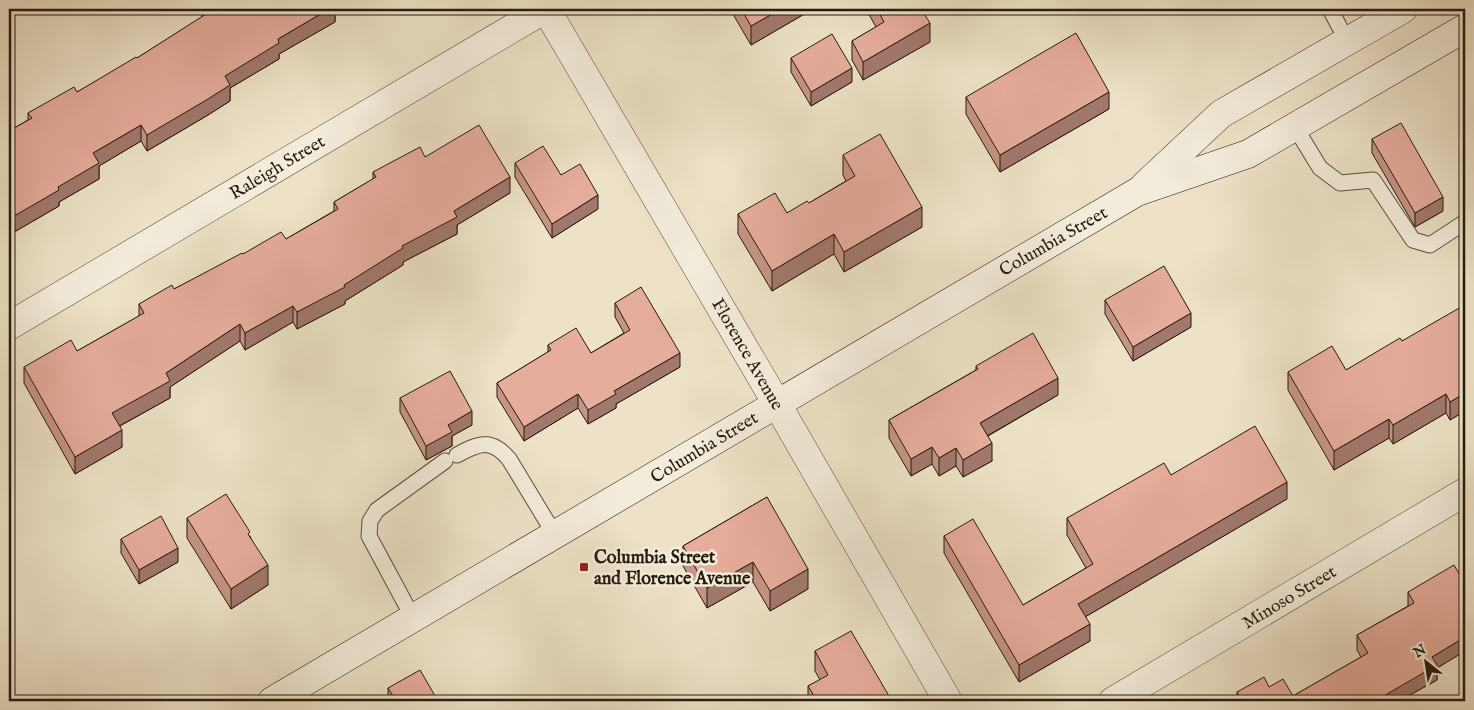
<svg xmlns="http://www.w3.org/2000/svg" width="1474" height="710" font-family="'IM FELL English',serif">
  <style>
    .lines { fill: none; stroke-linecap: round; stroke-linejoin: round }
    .lane-casing { stroke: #584d3b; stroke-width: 17 }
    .street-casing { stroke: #584d3b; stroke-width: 29 }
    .secondary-casing { stroke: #261b0c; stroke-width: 29 }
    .lane { stroke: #f3ecdb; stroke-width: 15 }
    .street { stroke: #f3ecdb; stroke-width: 28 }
    .secondary { stroke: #f3ecdb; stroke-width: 28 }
    .wall { fill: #c69486; stroke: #261b0c }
    .shaded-wall { fill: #a1786d; stroke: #261b0c }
    .building { fill: #e6ac9c; stroke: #261b0c }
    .poi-dot { fill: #8f2418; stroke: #f3ecdb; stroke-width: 2 }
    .labels { text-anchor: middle; stroke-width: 5; stroke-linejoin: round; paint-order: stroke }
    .street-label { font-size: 18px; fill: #261b0c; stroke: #f3ecdb }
    .poi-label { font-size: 18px; font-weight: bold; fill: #261b0c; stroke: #f3ecdb; text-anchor: start }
  </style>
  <rect width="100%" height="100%" fill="#ede2c7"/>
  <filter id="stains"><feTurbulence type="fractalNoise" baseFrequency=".004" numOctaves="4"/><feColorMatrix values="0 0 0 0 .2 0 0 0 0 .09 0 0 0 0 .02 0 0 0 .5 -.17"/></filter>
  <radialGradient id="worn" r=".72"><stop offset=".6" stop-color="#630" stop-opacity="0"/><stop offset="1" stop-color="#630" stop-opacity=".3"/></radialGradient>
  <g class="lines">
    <defs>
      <g id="lane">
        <path d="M1330,9L1347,41"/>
        <path d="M1295,127L1320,168L1340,183L1373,180L1413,240L1430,245L1465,222"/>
        <path d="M457,455C479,443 491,438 509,459L555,535"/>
        <path d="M413,618L369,536L370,521L377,510L445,461"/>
      </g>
      <g id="street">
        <path d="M546,9L777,404L948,701"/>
        <path d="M9,326L545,9"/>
        <path d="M1113,701L1465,492"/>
      </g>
      <g id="secondary">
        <path d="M1145,185L1221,114L1403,9"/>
        <path d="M272,701L1137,192L1248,154L1465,28"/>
      </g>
    </defs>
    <!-- lane casing -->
    <use href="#lane" class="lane-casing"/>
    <!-- street casing -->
    <use href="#street" class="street-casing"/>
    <!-- secondary casing -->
    <use href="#secondary" class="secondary-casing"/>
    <!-- lane -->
    <use href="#lane" class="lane"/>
    <!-- street -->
    <use href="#street" class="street"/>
    <!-- secondary -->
    <use href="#secondary" class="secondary"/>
  </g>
  <!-- wall -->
  <g class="wall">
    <path d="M202,9H335V22L279,54V59L230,88V101L208,115L147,151L141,141L99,166V179L59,202V206L9,235V131L28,120V113L77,92L137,58L202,17Z"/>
    <path d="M730,9H813L751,45Z"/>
    <path d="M866,9H921L930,42L863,80L852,60V41L876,27Z"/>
    <path d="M791,58L852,82L811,106L791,72Z"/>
    <path d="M1465,77V109L1460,100V80Z"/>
    <path d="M966,97L1109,109L1000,172L966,114Z"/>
    <path d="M1372,139L1443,211L1415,227L1372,153Z"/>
    <path d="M843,155L922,227L844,272L834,254L772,291L738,234V214L787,213L809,203L846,181L843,175Z"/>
    <path d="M425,157L510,193L457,225V234L403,262V265L345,301V304L297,329L293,322L245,350L240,341L170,387V398L120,426L122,447L75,474L24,383V367L77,351L139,316V304L174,289L243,254L286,239L334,211V202L373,179V172Z"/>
    <path d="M515,163L561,175L598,209L552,238L515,177Z"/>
    <path d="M1105,300L1191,327L1133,361L1105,314Z"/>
    <path d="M615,303L680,367L616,404V408L588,424L578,408L524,441L497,397V383L548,352V345L591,353L624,333L615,317Z"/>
    <path d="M1465,315V411L1450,420L1446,413L1393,444L1389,438L1334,470L1288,390V372L1346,370L1402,341Z"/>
    <path d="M976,366L1058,395L988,436L992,461L963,477L956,466L939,476L932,464L911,476L889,438V420L976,370Z"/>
    <path d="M400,398L472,425L452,436V446L426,460L400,412Z"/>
    <path d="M1171,475L1287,499L1085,617L1090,641L1019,682L944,553V536L1023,605L1086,568L1067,535V518Z"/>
    <path d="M767,497L808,589L770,611L753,582L707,608L683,566V546Z"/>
    <path d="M187,518L250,536L268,585L231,609L187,538Z"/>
    <path d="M121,539L178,562L139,584L121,553Z"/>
    <path d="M1465,584V651L1437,668V680L1399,701H1237V692L1269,687L1293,696L1361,657L1357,650V635L1408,606V592Z"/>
    <path d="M815,651L892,701H808V686L820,680L815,671Z"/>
    <path d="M388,688L438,701H388Z"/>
  </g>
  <!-- shaded-wall -->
  <g class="shaded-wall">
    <path d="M329,9H335V22L279,54V59L230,88V101L208,115L147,151V135L225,76L278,39Z"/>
    <path d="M781,9H813L751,45V26Z"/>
    <path d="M930,23V42L863,80V62Z"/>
    <path d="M852,68V82L811,106V92Z"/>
    <path d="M1109,92V109L1000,172V155Z"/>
    <path d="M141,125V141L99,166V179L59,202V206L9,235V219L58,187L93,153Z"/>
    <path d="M510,177V193L457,225V234L403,262V265L345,301V304L297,329V312L344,285L454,211Z"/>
    <path d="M598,195V209L552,238V224Z"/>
    <path d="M1443,197V211L1415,227V213Z"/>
    <path d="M922,207V227L844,272V252Z"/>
    <path d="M834,234V254L772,291V271Z"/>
    <path d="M293,306V322L245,350V333Z"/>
    <path d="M1191,313V327L1133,361V347Z"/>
    <path d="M240,324V341L170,387V398L112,430V413L166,373Z"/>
    <path d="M680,353V367L616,404V408L588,424V410L614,391Z"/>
    <path d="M1058,378V395L980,440V423Z"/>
    <path d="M1465,393V411L1450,420V402Z"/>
    <path d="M578,394V408L524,441V427Z"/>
    <path d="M1446,394V413L1393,444V425Z"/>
    <path d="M472,411V425L452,436V446L426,460V446L448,425Z"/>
    <path d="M1389,419V438L1334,470V451Z"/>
    <path d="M122,430V447L75,474V457Z"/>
    <path d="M992,443V461L963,477V460Z"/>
    <path d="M932,447V464L911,476V459Z"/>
    <path d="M956,448V466L939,476V458Z"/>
    <path d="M1287,482V499L1078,621V604Z"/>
    <path d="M178,548V562L139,584V570Z"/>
    <path d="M753,562V582L707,608V588Z"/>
    <path d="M268,565V585L231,609V589Z"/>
    <path d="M808,569V589L770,611V591Z"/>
    <path d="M1090,624V641L1019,682V665Z"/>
    <path d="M1465,637V651L1437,668V680L1399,701H1375L1432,657Z"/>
  </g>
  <!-- building -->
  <g class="building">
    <path d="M203,9H329L278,39L279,43L225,76L230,85L208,99L147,135L141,125L93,153L99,163L58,187L59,190L9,219V131L32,118L28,113L74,87L77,92L136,57L137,58L206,14Z"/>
    <path d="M741,9H781L751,26Z"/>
    <path d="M877,9H921L930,23L863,62L852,41L884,22Z"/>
    <path d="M1076,33L1109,92L1000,155L966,97Z"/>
    <path d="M832,34L852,68L811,92L791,58Z"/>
    <path d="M1465,77V89L1460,80Z"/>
    <path d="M1401,123L1443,197L1415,213L1372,139Z"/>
    <path d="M479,125L510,177L454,211L457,217L402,246L403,248L344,285L345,287L297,312L293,306L245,333L240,324L166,373L170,381L112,413L122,430L75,457L24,367L71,340L77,351L144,313L139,304L172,285L174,289L242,253L243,254L281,232L286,239L338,209L334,202L376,177L373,172L420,147L425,157Z"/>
    <path d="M880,134L922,207L844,252L834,234L772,271L738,214L775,193L787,213L807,201L809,203L855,176L843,155Z"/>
    <path d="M543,146L561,175L580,164L598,195L552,224L515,163Z"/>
    <path d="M1164,266L1191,313L1133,347L1105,300Z"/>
    <path d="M641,287L680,353L614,391L616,394L588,410L578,394L524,427L497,383L551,350L548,345L576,328L591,353L630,330L615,303Z"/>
    <path d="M1461,307L1465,315V393L1450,402L1446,394L1393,425L1389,419L1334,451L1288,372L1332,346L1346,370L1400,338L1402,341Z"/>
    <path d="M1033,333L1058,378L980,423L992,443L963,460L956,448L939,458L932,447L911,459L889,420L978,369L976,366Z"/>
    <path d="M450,371L472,411L448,425L452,432L426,446L400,398Z"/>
    <path d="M1255,426L1287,482L1078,604L1090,624L1019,665L944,536L973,519L1023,605L1093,564L1067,518L1164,463L1171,475Z"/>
    <path d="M226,494L250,532L248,534L268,565L231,589L187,518Z"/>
    <path d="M767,497L808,569L770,591L753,562L707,588L683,546Z"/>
    <path d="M161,516L178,548L139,570L121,539Z"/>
    <path d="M1454,565L1465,584V637L1432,657L1437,665L1375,701H1242L1237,692L1264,677L1269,687L1283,679L1293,696L1368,653L1357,635L1414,603L1408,592Z"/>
    <path d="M851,631L892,701H817L808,686L828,675L815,651Z"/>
    <path d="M420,670L438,701H396L388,688Z"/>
  </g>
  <!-- markers -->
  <rect class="poi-dot" x="579" y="562" width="10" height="10" rx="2.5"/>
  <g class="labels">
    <!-- street labels -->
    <g class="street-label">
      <text transform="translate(277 167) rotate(-31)" y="6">Raleigh Street</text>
      <text transform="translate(1053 241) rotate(-30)" y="6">Columbia Street</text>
      <text transform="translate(748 354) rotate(60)" y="6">Florence Avenue</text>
      <text transform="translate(704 447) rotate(-31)" y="6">Columbia Street</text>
      <text transform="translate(1289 597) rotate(-31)" y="6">Minoso Street</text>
    </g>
    <!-- poi labels -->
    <g class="poi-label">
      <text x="594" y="563">Columbia Street<tspan x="594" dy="21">and Florence Avenue</tspan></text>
    </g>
  </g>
  <!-- margin -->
  <rect width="1474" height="710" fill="none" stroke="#ede2c7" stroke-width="30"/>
  <rect x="10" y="10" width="1454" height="690" fill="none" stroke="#261b0c" stroke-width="2.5"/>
  <rect x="15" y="15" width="1444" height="680" fill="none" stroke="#261b0c"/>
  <!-- north arrow -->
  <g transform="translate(1426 662) rotate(330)" stroke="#f3ecdb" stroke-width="4" paint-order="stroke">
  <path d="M0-4L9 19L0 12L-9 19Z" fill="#261b0c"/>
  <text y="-8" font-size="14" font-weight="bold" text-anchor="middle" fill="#261b0c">N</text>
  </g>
  <rect width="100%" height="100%" filter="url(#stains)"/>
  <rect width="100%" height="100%" fill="url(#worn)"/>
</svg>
